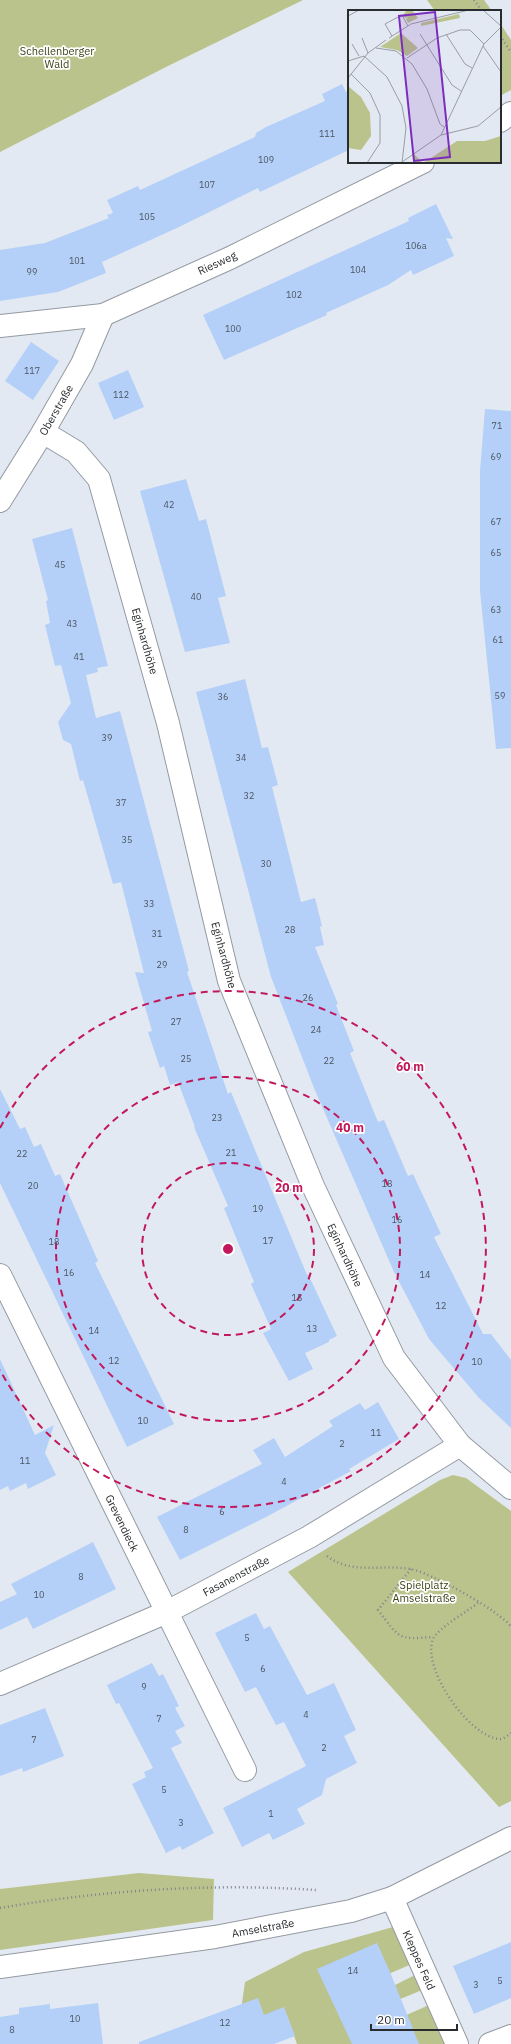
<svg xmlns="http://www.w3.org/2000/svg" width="511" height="2044" font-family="'IBM Plex Sans',sans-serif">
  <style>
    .green { fill: #bbc38c }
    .building { fill: #b4d0f8 }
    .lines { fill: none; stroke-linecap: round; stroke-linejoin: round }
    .street-casing { stroke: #949aa2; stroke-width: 24 }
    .path { stroke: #80848a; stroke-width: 2.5; stroke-dasharray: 1 3; stroke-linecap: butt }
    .street { stroke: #fff; stroke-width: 22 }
    .ring { fill: none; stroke: #c2185b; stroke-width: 2; stroke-dasharray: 7 5 }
    .labels { text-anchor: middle; stroke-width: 3.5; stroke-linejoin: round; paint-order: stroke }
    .number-label { font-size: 9px; fill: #4c5561 }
    .park-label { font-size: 11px; fill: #3d4114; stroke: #fff }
    .street-label { font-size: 11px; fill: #292c2f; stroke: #fff }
    .inset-road { fill: none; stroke: #999da4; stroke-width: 1 }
    .view { fill: #7b2cbf; fill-opacity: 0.15; stroke: #7b2cbf; stroke-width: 2 }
    .inset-edge { fill: none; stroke: #292c2f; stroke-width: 2 }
    .centre { fill: #c2185b; stroke: #fff; stroke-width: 2 }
    .ring-label { font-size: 12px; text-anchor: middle; font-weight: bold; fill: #c2185b; stroke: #fff; stroke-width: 3.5; stroke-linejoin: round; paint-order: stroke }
  </style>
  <rect width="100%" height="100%" fill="#e3e9f2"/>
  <!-- green -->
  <g class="green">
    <path d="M0,0H303L166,67L0,152Z"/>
    <path d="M427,0H484L492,11H435Z"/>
    <path d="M500,23L511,40V90L500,96Z"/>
    <path d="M453,1475L466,1478L511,1511V1801L499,1807L288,1572L440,1480Z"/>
    <path d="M139,1873L214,1879L213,1920L0,1950V1889Z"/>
    <path d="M393,1927L412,1964L386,1975L391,1987L415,1975L422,1990L391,2003L384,2025L429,2005L446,2044H297L288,2019L251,2022L242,2003L245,1982L304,1952Z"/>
  </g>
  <!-- building -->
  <g class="building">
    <path d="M342,84L346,92L349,91V150L260,192L258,188L177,228L102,262L106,273L58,292L0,301V250L45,243L109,218L107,215L113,213L107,200L138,186L140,190L255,137L256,133L266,127L325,101L322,94Z"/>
    <path d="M436,204L453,239L446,238L454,256L413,275L411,270L388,285L326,313L327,315L224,360L203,315L409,221L408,218Z"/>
    <path d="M31,342L59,361L33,400L5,381Z"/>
    <path d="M128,370L144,407L114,420L98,383Z"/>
    <path d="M485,409L511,411V748L496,749L480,591V471Z"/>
    <path d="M186,479L199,521L206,519L226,596L218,598L230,643L185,652L140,491Z"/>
    <path d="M72,528L108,666L97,668L98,672L86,675L96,718L120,711L189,971L187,972L228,1094L231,1092L307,1275L308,1274L337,1336L329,1340V1342L305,1353L313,1369L289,1381L263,1333L271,1329L251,1284L254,1282L224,1208L228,1206L194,1127H195L178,1082L170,1085L164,1066L160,1068L148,1032L152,1031L135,972L144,973L121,882L113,884L83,780L80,781L71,744L63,740L58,722L71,703L61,665L55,666L45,625L50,623L46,601L48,600L32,539Z"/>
    <path d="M245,679L262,748L268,747L278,785L272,787L301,902L315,898L322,926L320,927L324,945L315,947L338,1004L336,1005L354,1051L350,1053L378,1122L384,1120L408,1176L413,1174L441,1234L434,1237L483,1334H491L511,1360V1428L479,1398L429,1339L394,1272L314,1088L271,977L196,692Z"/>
    <path d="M0,1089L20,1129L25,1127L34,1147L41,1144L55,1176L60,1174L98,1261L95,1263L174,1424L127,1447L0,1183Z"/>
    <path d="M0,1359L35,1435L54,1425L45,1453L56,1475L28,1489L26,1483L10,1491L8,1486L0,1490Z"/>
    <path d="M378,1402L399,1439L349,1469L351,1471L268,1516L180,1560L157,1517L262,1464L253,1450L274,1438L285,1457L333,1426L329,1421L360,1403L365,1410Z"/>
    <path d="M93,1542L116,1589L33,1629L27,1617L0,1630V1602L17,1594L11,1584Z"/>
    <path d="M256,1613L264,1629L270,1626L307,1695L334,1683L356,1730L344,1736L357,1763L326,1779L322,1795L297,1809L305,1824L273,1840L269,1833L242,1847L223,1808L306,1766L284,1722L276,1725L256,1687L245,1692L215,1633Z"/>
    <path d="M152,1663L159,1676L163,1674L179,1706L175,1708L185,1726L175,1731L182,1743L171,1748L214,1833L182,1850L180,1846L166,1853L132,1784L146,1777L144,1772L153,1768L119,1703L116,1704L107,1685Z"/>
    <path d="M45,1708L64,1756L23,1772L22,1768L0,1776V1725Z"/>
    <path d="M511,1942V1998L474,2014L453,1966Z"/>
    <path d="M377,1943L390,1972L419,2044H352L317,1969Z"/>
    <path d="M258,1998L264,2015L284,2007L295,2036L274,2044H139V2042Z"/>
    <path d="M98,2003L103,2044H0V2017L19,2014V2008L50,2004V2009Z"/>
  </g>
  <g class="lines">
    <defs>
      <g id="street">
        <path d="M500,121L511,113"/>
        <path d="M0,326L103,315L230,258L423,162"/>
        <path d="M43,432L76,452L99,479L168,723L229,981L313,1186L394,1358L460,1445L511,1488"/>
        <path d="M0,501L43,432L82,364L103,315"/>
        <path d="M0,1275L245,1770"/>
        <path d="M0,1684L167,1612L309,1537L460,1445"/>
        <path d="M392,1898L457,2044"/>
        <path d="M0,1967L215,1937L351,1911L392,1898L511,1838"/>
        <path d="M490,2044L511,2036"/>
      </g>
    </defs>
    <!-- street casing -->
    <use href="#street" class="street-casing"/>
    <!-- path -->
    <g class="path">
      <path d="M474,0L482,11"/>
      <path d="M500,36L511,52"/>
      <path d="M327,1556C352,1575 381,1564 410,1569C428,1571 502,1612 511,1627"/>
      <path d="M411,1569L378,1610C400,1638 396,1640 433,1637"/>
      <path d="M478,1603C468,1611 438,1628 433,1639C421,1668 470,1739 501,1739C504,1739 508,1735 511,1733"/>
      <path d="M0,1908C104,1890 211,1883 316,1890"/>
    </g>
    <!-- street -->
    <use href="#street" class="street"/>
  </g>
  <!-- distance rings -->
  <g class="ring">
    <circle cx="228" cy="1249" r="86"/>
    <circle cx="228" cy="1249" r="172"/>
    <path d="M0 1128A258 258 0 1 1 0 1370"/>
  </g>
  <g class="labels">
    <!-- number labels -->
    <g class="number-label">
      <text x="327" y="137">111</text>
      <text x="266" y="163">109</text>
      <text x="207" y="188">107</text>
      <text x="147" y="220">105</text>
      <text x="416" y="249">106a</text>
      <text x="77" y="264">101</text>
      <text x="358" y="273">104</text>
      <text x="32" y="275">99</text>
      <text x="294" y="298">102</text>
      <text x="233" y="332">100</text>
      <text x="32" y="374">117</text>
      <text x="121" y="398">112</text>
      <text x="497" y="429">71</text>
      <text x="496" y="460">69</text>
      <text x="169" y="508">42</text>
      <text x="496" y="525">67</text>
      <text x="496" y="556">65</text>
      <text x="60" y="568">45</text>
      <text x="196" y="600">40</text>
      <text x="496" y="613">63</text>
      <text x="72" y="627">43</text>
      <text x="498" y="643">61</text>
      <text x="79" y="660">41</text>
      <text x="500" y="699">59</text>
      <text x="223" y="700">36</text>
      <text x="107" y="741">39</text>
      <text x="241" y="761">34</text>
      <text x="249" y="799">32</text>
      <text x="121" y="806">37</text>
      <text x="127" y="843">35</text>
      <text x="266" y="867">30</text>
      <text x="149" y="907">33</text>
      <text x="290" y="933">28</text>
      <text x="157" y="937">31</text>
      <text x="162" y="968">29</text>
      <text x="308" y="1001">26</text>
      <text x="176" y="1025">27</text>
      <text x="316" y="1033">24</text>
      <text x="186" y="1062">25</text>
      <text x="329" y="1064">22</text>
      <text x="217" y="1121">23</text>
      <text x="231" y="1156">21</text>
      <text x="22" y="1157">22</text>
      <text x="387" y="1187">18</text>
      <text x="33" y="1189">20</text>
      <text x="258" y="1212">19</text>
      <text x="397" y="1223">16</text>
      <text x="268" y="1244">17</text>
      <text x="54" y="1245">18</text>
      <text x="69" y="1276">16</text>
      <text x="425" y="1278">14</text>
      <text x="297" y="1301">15</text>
      <text x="441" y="1309">12</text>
      <text x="312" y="1332">13</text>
      <text x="94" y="1334">14</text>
      <text x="114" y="1364">12</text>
      <text x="477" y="1365">10</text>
      <text x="143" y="1424">10</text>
      <text x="376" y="1436">11</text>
      <text x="342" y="1447">2</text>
      <text x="25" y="1464">11</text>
      <text x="284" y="1485">4</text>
      <text x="222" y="1515">6</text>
      <text x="186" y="1533">8</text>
      <text x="81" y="1580">8</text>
      <text x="39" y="1598">10</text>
      <text x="247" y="1641">5</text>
      <text x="263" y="1672">6</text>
      <text x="144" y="1690">9</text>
      <text x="306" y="1718">4</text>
      <text x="159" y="1722">7</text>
      <text x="34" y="1743">7</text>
      <text x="324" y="1751">2</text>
      <text x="164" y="1793">5</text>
      <text x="271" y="1817">1</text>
      <text x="181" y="1826">3</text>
      <text x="353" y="1974">14</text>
      <text x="500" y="1984">5</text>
      <text x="476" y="1988">3</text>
      <text x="75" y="2022">10</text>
      <text x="225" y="2026">12</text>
      <text x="12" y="2033">8</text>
    </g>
    <!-- park labels -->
    <g class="park-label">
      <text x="57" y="55">Schellenberger<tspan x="57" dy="13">Wald</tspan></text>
      <text x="424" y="1589">Spielplatz<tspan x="424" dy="13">Amselstraße</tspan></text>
    </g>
    <!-- street labels -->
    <g class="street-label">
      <text transform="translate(217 263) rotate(-25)" y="4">Riesweg</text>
      <text transform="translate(56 410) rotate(-60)" y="4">Oberstraße</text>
      <text transform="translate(145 641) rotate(74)" y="4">Eginhardhöhe</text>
      <text transform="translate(224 955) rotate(75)" y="4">Eginhardhöhe</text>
      <text transform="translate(345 1255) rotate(65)" y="4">Eginhardhöhe</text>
      <text transform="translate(122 1523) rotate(64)" y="4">Grevendieck</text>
      <text transform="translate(236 1576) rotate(-28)" y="4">Fasanenstraße</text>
      <text transform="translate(263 1928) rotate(-10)" y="4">Amselstraße</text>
      <text transform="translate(419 1960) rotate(66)" y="4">Kleppes Feld</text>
    </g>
  </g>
  <!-- overview -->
  <g transform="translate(348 10)">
    <rect width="153" height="153" fill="#e3e9f2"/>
    <path d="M59,0H64L70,8L60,13L58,9L60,7L57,8L55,5ZM111,4L112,8L73,16V13ZM53,23L70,38L59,46L49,40L32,37ZM0,76L13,87L22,103L23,126L13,140L0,138ZM153,126V153H70L64,146L66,144L75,153L109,131H137Z" fill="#bbc38c"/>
    <path class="inset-road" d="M135,0L153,16M0,6L11,0M72,24L104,75L113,81M98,24L117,54L124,58M44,26L37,14L54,5L60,16M14,28L20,43M41,28L63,14L121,0M4,34L11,46M135,36L153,62M28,38L48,41L64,54L79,79L92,114L96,117M16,46L39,67L54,96L58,118L54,153M59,48L89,28L112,20H122L136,34M0,51L16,46M3,64L22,83L32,105V133L19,153M0,68L20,43L38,30M93,125L136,34L153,17M54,152L93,125L130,116L153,97"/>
    <path class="view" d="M87,2L102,147L66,151L51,6Z"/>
    <rect width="153" height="153" class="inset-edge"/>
  </g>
  <circle cx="228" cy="1249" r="6" class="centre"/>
  <g class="ring-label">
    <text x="410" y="1071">60 m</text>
    <text x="350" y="1132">40 m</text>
    <text x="289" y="1192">20 m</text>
  </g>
  <!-- scale -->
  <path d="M371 2024v6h86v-6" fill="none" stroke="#292c2f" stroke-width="2"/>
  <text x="377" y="2024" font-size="12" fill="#292c2f" stroke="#ffffff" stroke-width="3" paint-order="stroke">20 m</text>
</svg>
